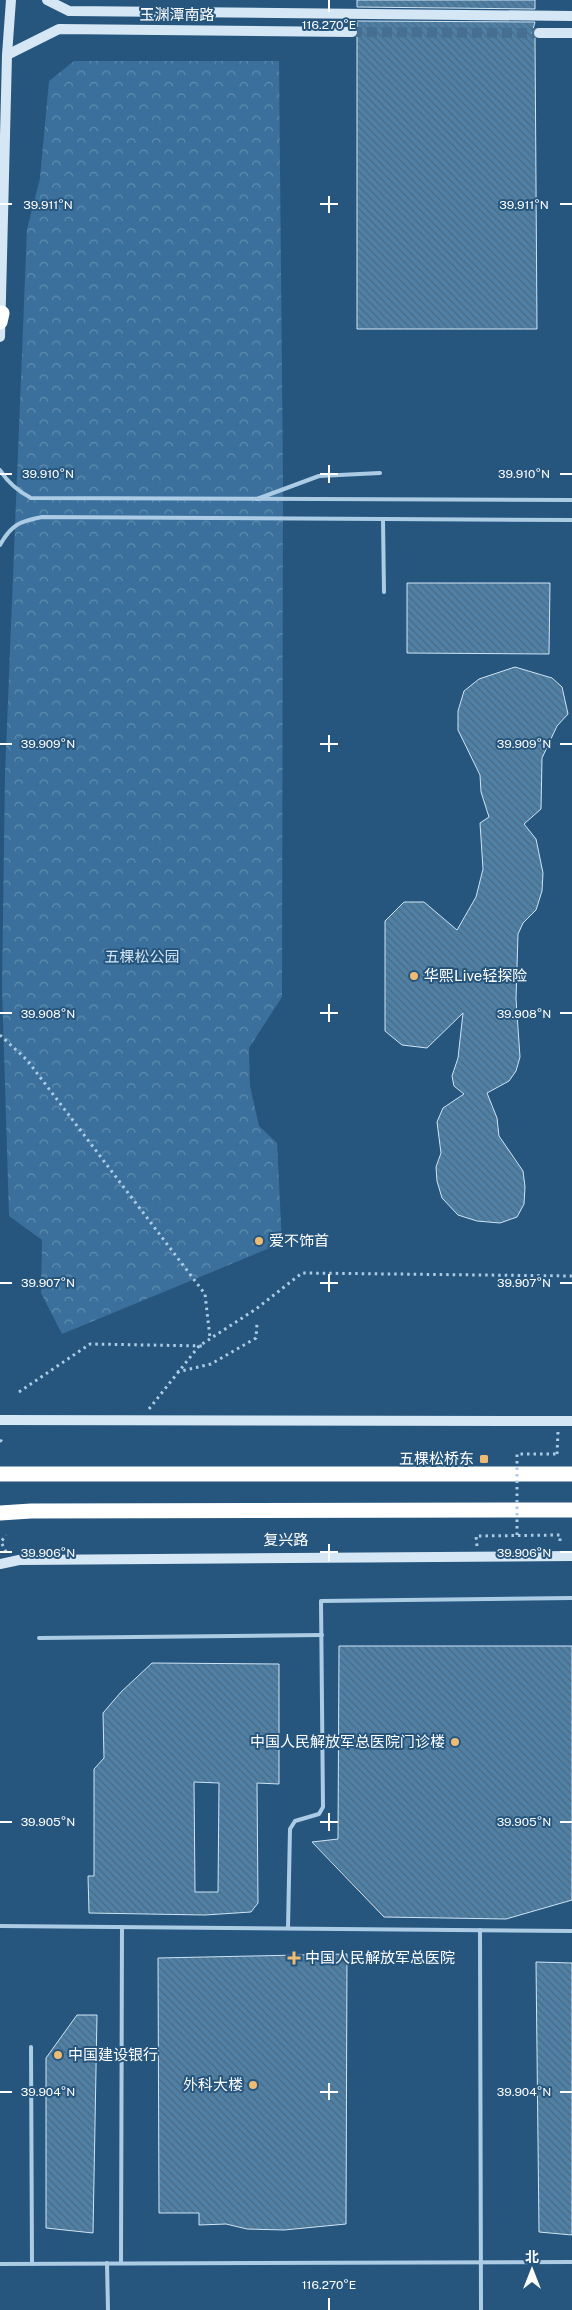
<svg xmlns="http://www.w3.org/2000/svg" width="572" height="2310" font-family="'Public Sans','Noto Sans SC',sans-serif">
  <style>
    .park { fill: url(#park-crowns) }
    .building { fill: url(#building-back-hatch); stroke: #cfe4f4; fill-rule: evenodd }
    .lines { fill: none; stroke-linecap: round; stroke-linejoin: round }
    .secondary-tunnel { stroke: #476f91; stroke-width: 10; stroke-dasharray: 10 5; stroke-linecap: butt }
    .path { stroke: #accce5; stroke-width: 3; stroke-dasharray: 2.5 4; stroke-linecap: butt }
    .lane { stroke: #accce5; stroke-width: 4 }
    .secondary { stroke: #d5e7f5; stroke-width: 10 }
    .highway { stroke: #fff; stroke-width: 15 }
    .path-bridge { stroke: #accce5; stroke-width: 3; stroke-dasharray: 2.5 4; stroke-linecap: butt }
    .ticks { fill: none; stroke: #fff; stroke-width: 2 }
    .poi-dot { fill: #edbc72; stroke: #26567e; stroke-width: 2 }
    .labels { text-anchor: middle; stroke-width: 4; stroke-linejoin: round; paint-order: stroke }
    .street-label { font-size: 15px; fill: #fff; stroke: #26567e }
    .park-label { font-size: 15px; fill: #cfe4f4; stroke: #26567e }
    .poi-label { font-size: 15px; fill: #fff; stroke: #26567e; text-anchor: start }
    .ticks-label { font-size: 12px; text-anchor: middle; fill: #fff; stroke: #26567e; stroke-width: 4; stroke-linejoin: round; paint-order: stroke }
  </style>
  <defs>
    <pattern id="park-crowns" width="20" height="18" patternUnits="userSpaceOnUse" patternTransform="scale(1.25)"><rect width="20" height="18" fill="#3a709b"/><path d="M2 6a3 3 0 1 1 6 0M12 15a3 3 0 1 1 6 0" fill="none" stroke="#618daf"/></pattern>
    <pattern id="building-back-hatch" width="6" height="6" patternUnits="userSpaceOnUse" patternTransform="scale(1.25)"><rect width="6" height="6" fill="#4f80a6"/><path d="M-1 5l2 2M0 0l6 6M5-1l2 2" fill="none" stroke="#4e697e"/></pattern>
  </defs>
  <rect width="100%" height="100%" fill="#26567e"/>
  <!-- park -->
  <path class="park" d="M74,61H279L283,481L282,997L249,1048L250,1086L259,1126L277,1143L282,1243L62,1334L41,1293L42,1240L9,1216L2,986L5,775L27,229L40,178L49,81Z"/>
  <!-- building -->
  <g class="building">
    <path d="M357,0H535V9L357,7Z"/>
    <path d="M357,21L535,22L532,33L535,38L537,329H357Z"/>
    <path d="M407,583H550L549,654L407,653Z"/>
    <path d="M515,667L552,678L562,687L568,714L557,726L542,758L541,809L524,824L536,839L543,873L542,891L536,910L523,923L518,934L516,999L520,1057L516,1071L509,1081L487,1093L497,1118L499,1136L523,1171L525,1187L524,1204L517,1217L500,1223L477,1221L458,1215L442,1198L437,1181L436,1167L441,1153L437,1122L443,1108L464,1094L454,1086L452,1076L458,1058L463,1013L427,1048L402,1045L385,1031V921L404,902H424L457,930L476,897L483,869L480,823L489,817L481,792L480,775L458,730V711L464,691L479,679Z"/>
    <path d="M339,1646H572V1900L506,1919L384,1917L312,1842L338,1839Z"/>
    <path d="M152,1663L279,1664V1784L257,1783L258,1903L251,1912L205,1915L89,1913L88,1876H94V1769L104,1758L103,1713L121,1692ZM194,1782L219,1783L218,1892H195Z"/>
    <path d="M347,1954L346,2224L284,2230L247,2229L226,2224L199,2225V2213H159L158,1958Z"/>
    <path d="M536,1962L572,1963V2235L539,2232Z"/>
    <path d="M77,2015H97L93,2233L46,2228V2058Z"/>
  </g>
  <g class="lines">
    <!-- secondary-tunnel -->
    <path class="secondary-tunnel" d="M352,32L539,33"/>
    <!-- path -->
    <g class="path">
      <path d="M0,1035L27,1060L205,1294L210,1338"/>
      <path d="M177,1372L211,1364L256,1338L257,1324"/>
      <path d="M19,1392L90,1344L204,1346"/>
      <path d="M149,1409L199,1346L256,1309L302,1273L572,1276"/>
      <path d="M0,1440L5,1444"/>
      <path d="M557,1454L558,1432"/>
      <path d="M477,1546L476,1536L560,1535V1545"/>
      <path d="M6,1552L1,1542L6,1535"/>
    </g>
    <!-- lane -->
    <g class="lane">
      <path d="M0,470C8,483 18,491 31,498L572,500"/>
      <path d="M257,499L319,476L380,473"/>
      <path d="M383,520L384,592"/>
      <path d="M0,545C11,525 20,521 42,517L572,520"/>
      <path d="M39,1638L322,1635"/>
      <path d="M0,1926L572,1931"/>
      <path d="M288,1928L290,1829L295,1821L319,1814L323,1807L321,1601L572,1598"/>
      <path d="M480,1930L481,2310"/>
      <path d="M31,2047L32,2264"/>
      <path d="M107,2263L108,2310"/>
      <path d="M121,2263L122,1927"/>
      <path d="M0,2264L572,2262"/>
    </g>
    <!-- secondary -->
    <g class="secondary">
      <path d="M47,0L69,11L572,16"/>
      <path d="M539,33H572"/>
      <path d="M7,55L59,29L352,32"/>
      <path d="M0,337L7,55L11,0"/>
      <path d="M0,1420L572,1421"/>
      <path d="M0,1564L19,1560L572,1556"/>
    </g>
    <!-- highway -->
    <g class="highway">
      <path d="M0,322L2,313"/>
      <path d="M0,1474H572"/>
      <path d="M0,1513L31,1511L572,1510"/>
    </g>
    <!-- path-bridge -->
    <path class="path-bridge" d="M517,1535V1454H557"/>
  </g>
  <!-- ticks -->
  <path class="ticks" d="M329,0V12M329,196V213M0,204H12M320,204H338M560,204H572M329,465V483M0,474H12M320,474H338M560,474H572M329,735V752M0,744H12M320,744H338M560,744H572M329,1004V1022M0,1013H12M320,1013H338M560,1013H572M329,1274V1292M0,1283H12M320,1283H338M560,1283H572M329,1544V1561M0,1552H12M320,1552H338M560,1552H572M329,1813V1831M0,1822H12M320,1822H338M560,1822H572M329,2083V2100M0,2092H12M320,2092H338M560,2092H572M329,2298V2310"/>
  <!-- markers -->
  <g class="poi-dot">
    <circle cx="414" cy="976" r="5"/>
    <circle cx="259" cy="1241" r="5"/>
    <rect x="479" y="1454" width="10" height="10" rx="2.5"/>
    <circle cx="455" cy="1742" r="5"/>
    <path d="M291.5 1950.5h5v5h5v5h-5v5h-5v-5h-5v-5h5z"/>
    <circle cx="58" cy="2055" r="5"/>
    <circle cx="253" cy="2085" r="5"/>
  </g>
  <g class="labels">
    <!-- street labels -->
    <g class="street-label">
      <text x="177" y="20">玉渊潭南路</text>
      <text x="286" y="1545">复兴路</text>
    </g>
    <!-- park labels -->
    <g class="park-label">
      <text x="142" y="962">五棵松公园</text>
    </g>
    <!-- poi labels -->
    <g class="poi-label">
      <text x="424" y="981">华熙Live轻探险</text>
      <text x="269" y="1246">爱不饰首</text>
      <text x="474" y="1464" text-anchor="end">五棵松桥东</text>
      <text x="445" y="1747" text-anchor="end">中国人民解放军总医院门诊楼</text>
      <text x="305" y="1963">中国人民解放军总医院</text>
      <text x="68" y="2060">中国建设银行</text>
      <text x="243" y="2090" text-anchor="end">外科大楼</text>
    </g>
  </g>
  <g class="ticks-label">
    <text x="329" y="29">116.270°E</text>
    <text x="48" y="209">39.911°N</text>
    <text x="524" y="209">39.911°N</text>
    <text x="48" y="478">39.910°N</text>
    <text x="524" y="478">39.910°N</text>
    <text x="48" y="748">39.909°N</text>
    <text x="524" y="748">39.909°N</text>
    <text x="48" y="1018">39.908°N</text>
    <text x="524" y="1018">39.908°N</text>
    <text x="48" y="1287">39.907°N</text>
    <text x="524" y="1287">39.907°N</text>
    <text x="48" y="1557">39.906°N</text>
    <text x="524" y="1557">39.906°N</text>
    <text x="48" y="1826">39.905°N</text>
    <text x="524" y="1826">39.905°N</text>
    <text x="48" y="2096">39.904°N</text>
    <text x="524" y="2096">39.904°N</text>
    <text x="329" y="2289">116.270°E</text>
  </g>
  <!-- north arrow -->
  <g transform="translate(532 2270)" stroke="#26567e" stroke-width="4" paint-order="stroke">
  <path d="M0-4L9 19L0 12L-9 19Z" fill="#ffffff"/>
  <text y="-8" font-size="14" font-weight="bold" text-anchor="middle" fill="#ffffff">北</text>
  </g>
</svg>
